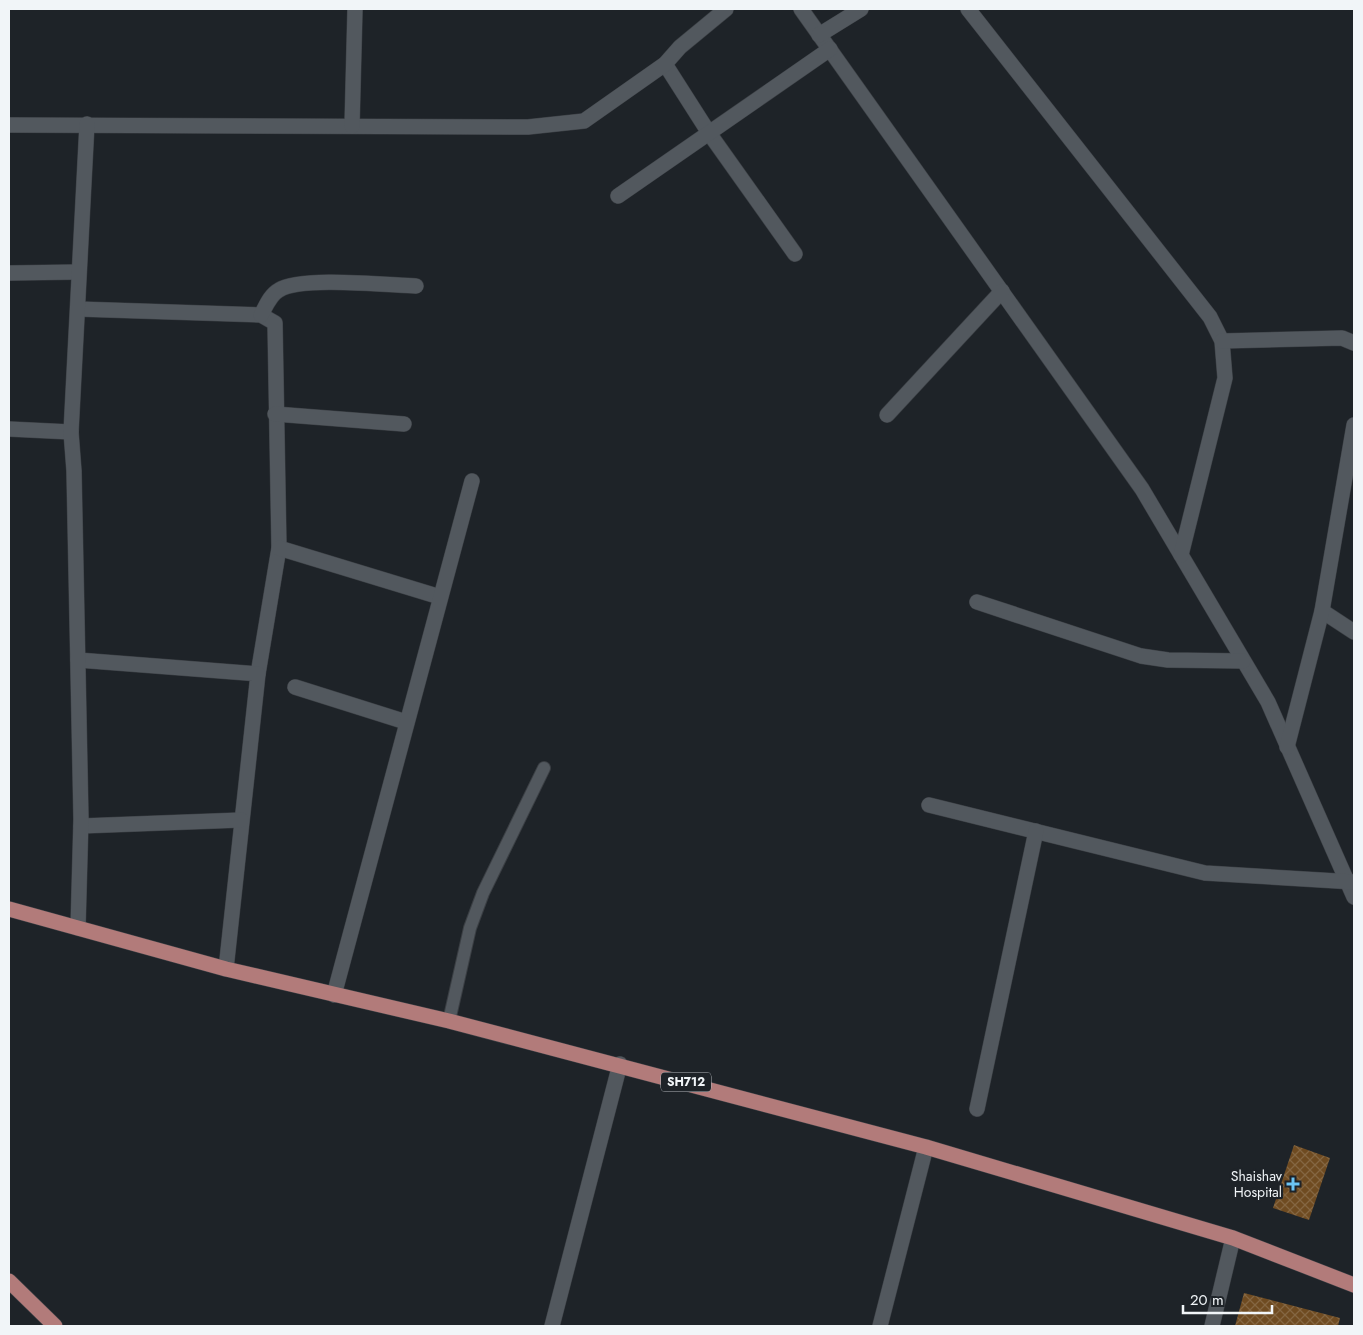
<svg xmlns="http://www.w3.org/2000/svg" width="1363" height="1335" font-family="Jost,sans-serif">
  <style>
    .building { fill: url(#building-cross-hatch) }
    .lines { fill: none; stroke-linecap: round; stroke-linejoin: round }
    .service-casing { stroke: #3b3f44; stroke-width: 14 }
    .minor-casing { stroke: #3b3f44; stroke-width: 16 }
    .primary-casing { stroke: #3b3f44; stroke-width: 16 }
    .service { stroke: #52585e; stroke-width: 12 }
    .minor { stroke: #52585e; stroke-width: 15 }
    .primary { stroke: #b27b7a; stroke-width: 15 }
    .poi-dot { fill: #6bc3f2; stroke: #1e2328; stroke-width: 2 }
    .labels { text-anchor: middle; stroke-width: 4.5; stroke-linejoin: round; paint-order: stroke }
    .shield { fill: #1e2328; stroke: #b2b6ba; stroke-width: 1 }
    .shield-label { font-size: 12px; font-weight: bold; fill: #f1f5f8 }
    .poi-label { font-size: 14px; fill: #f1f5f8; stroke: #1e2328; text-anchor: end }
  </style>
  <defs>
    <pattern id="building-cross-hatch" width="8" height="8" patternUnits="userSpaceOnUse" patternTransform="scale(1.25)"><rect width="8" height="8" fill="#6f4b21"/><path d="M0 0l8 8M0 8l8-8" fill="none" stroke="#846642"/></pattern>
  </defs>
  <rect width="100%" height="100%" fill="#1e2328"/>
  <!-- building -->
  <g class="building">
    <path d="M1294,1145L1330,1158L1309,1220L1273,1208Z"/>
    <path d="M1244,1293L1340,1318L1338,1326H1235Z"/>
  </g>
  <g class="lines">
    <defs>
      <path id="service" d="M449,1021L470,928L483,893L544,768"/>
      <g id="minor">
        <path d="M801,9L1142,489L1268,702L1354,897"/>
        <path d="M968,9L1210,317L1222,341L1225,378L1181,555"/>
        <path d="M819,35L861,9"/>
        <path d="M665,64L709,133L795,254"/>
        <path d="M9,125L528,127L584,121L665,64L680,47L726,9"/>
        <path d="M352,126L355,9"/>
        <path d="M618,196L830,49"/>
        <path d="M9,273L78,272"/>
        <path d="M78,309L261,315L275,323L279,548L258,674"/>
        <path d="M261,315C266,306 270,295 279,290C300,276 387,285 416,286"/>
        <path d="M1222,341L1342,338L1354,343"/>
        <path d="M275,414L404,424"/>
        <path d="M887,415L1002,291"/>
        <path d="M9,429L71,432"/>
        <path d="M279,548L440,597"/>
        <path d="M977,602L1141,656L1168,660L1243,661"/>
        <path d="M1322,611L1354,632"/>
        <path d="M78,660L258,674L226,969"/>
        <path d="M295,687L406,722"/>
        <path d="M1287,747L1322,611L1354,425"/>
        <path d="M929,805L1205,873L1354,882"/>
        <path d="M81,826L241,820"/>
        <path d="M78,928L81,819L74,471L71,432L87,124"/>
        <path d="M334,995L472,481"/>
        <path d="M977,1109L1036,831"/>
        <path d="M552,1326L620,1064"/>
        <path d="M880,1326L926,1147"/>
        <path d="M1212,1326L1233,1238"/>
      </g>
      <g id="primary">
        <path d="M9,909L226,969L449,1021L926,1147L1233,1238L1354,1285"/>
        <path d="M9,1281L55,1326"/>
      </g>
    </defs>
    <!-- service casing -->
    <use href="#service" class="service-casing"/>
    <!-- minor casing -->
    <use href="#minor" class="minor-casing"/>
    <!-- primary casing -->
    <use href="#primary" class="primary-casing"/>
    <!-- service -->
    <use href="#service" class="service"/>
    <!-- minor -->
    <use href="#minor" class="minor"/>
    <!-- primary -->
    <use href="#primary" class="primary"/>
  </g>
  <!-- markers -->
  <path class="poi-dot" d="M1290.5 1176.5h5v5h5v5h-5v5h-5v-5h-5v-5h5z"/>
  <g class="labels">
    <!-- shield labels -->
    <rect class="shield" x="661" y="1072.5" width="50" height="19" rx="4"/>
    <g class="shield-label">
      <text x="686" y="1086">SH712</text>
    </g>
    <!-- poi labels -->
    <g class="poi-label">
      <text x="1282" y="1181">Shaishav<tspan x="1282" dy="16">Hospital</tspan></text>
    </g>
  </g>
  <!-- border -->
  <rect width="1363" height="1335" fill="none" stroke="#f1f5f8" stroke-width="20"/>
  <!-- scale -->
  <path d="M1183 1305v8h89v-8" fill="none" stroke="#f1f5f8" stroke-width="2.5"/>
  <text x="1190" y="1305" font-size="15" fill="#f1f5f8" stroke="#1e2328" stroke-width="4" paint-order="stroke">20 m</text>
</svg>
